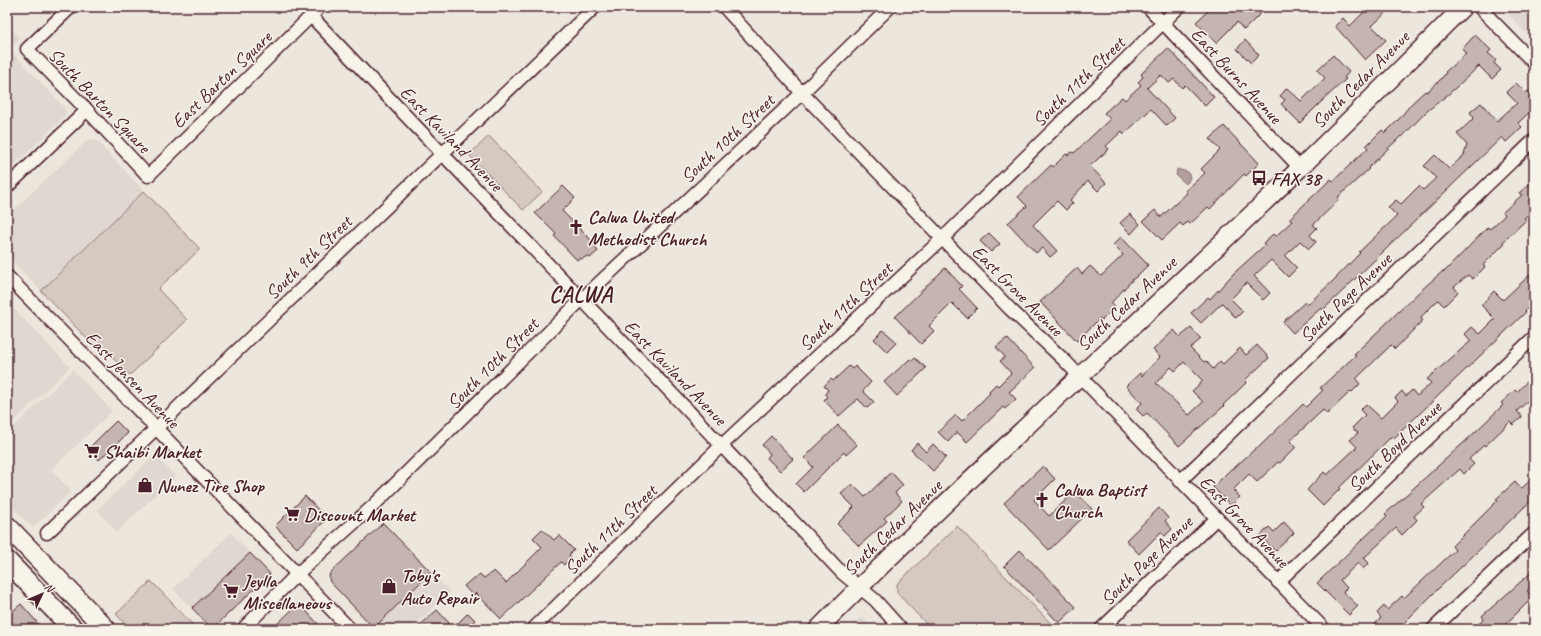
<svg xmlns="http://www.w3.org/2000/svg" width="1541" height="636" font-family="Caveat,sans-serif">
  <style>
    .built { fill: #e0d7d0 }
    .green { fill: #d5c9c2; stroke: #907476 }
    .water { fill: #b39f9d; stroke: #896c6f }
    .building { fill: #c4b5b0; stroke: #4a1f2b; fill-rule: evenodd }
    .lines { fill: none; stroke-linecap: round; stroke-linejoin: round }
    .minor-casing { stroke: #4a1f2b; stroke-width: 15 }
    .secondary-casing { stroke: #4a1f2b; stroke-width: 20 }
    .primary-casing { stroke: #4a1f2b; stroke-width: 22 }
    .minor { stroke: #f7f3e8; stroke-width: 12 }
    .secondary { stroke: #f7f3e8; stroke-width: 17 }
    .primary { stroke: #f7f3e8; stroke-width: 19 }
    .labels { text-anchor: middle; stroke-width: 3; stroke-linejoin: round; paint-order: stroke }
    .street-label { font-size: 19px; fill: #4a1f2b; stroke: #f7f3e8 }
    .poi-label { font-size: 19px; font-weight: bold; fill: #4a1f2b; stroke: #f7f3e8; text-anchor: start }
    .district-label { font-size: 23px; font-weight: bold; letter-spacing: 1px; fill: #4a1f2b; stroke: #f7f3e8 }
  </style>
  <rect width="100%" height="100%" fill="#ece6dd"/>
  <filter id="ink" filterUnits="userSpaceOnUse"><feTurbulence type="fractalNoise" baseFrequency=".025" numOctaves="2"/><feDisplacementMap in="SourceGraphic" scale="8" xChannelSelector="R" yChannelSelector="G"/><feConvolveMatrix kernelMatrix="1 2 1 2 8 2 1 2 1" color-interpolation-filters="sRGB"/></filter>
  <g filter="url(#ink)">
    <!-- built -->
    <g class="built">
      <path d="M1501,7H1534V41Z"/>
      <path d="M7,24L20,38L9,49L64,107L66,112L64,117L7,172Z"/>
      <path d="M89,139L97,141L144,191L41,291L7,256V216Z"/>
      <path d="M7,302L70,367L7,428Z"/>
      <path d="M73,370L112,411L51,470L71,491L33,528L7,502V433Z"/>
      <path d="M155,455L175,476L117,532L97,510Z"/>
      <path d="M231,533L250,553L192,608L173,589Z"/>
      <path d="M431,572L450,592L411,629H375L374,628Z"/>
      <path d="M863,618L875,629H850L859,620Z"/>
    </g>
    <!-- green -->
    <g class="green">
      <path d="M489,136L542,192L523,210L469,155Z"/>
      <path d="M144,191L200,249L158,289L187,320L130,375L100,345L96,348L41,291Z"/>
      <path d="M957,526L1056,629H931L897,593V584Z"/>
      <path d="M151,581L197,629H130L116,614Z"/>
    </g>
    <!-- water -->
    <path class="water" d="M1177,169L1188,172L1190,177L1188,182L1186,184L1176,175Z"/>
    <!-- building -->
    <g class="building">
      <path d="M1212,7H1267L1244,30L1237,22L1216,43L1196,22Z"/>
      <path d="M1369,7H1392L1372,26L1386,40L1365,60L1335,26L1343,18L1350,26Z"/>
      <path d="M1475,35L1491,50L1488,53L1496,60L1494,63L1501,70L1492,79L1479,66L1451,92L1426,112L1402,137L1401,136L1368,168L1369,169L1338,197L1340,199L1313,225L1317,228L1310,235L1316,242L1309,249L1300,241L1285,256L1297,268L1288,277L1271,260L1254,276L1270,293L1263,300L1246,283L1231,299L1243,311L1236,318L1222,303L1201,323L1191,313L1208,297L1210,299L1234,273L1265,245L1263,243L1273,234L1276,236L1292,221L1289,219L1331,179L1333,181L1368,148L1366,146L1382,130L1385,133L1400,118L1411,104L1425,91L1427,92L1440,80L1446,73L1445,72L1466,54L1462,49Z"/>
      <path d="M1245,40L1259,55L1251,63L1237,49Z"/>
      <path d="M1168,48L1214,97L1205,106L1185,85L1182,88L1174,79L1169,83L1161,75L1147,88L1175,118L1167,126L1151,109L1124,134L1122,131L1106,146L1109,149L1090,166L1106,183L1098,191L1088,181L1070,200L1073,203L1066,210L1057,201L1033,225L1057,251L1050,257L1042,248L1036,253L1008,223L1027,206L1018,197L1051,165L1053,167L1066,154L1068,155L1072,152L1074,153L1110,119L1104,113L1122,97L1125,100L1141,85L1138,82L1143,77L1141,74Z"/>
      <path d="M1333,55L1349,72L1344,78L1346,79L1321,102L1300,123L1281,104L1285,100L1280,96L1287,88L1301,101L1325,78L1317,70Z"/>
      <path d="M1516,83L1526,93L1528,91L1534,96V108L1518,123L1522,127L1506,142L1502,137L1323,310L1321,308L1293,333L1283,322L1305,302L1307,305L1334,280L1360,253L1359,252L1397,216L1388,207L1396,200L1401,204L1419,186L1423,190L1436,178L1424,166L1435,155L1449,169L1464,155L1467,145L1457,134L1474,118L1470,112L1481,103L1497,121L1517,103L1506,92Z"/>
      <path d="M1224,126L1259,163L1246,176L1244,174L1210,209L1208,207L1190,224L1187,222L1183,226L1180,223L1162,240L1143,221L1155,210L1161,217L1187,193L1185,191L1205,173L1201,169L1220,150L1210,139Z"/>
      <path d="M1534,180V210L1524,218L1526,220L1503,242L1504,244L1483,265L1485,267L1473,279L1468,275L1454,287L1458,292L1444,306L1438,300L1420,318L1423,320L1395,349L1391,345L1356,379L1360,384L1352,392L1351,391L1327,414L1323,410L1290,441L1296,447L1280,463L1278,462L1257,482L1249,474L1233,490L1240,497L1231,506L1213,487L1232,468L1233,469L1257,447L1258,448L1303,404L1306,407L1323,390L1320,388L1356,355L1354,354L1372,337L1419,292L1443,271L1444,272L1488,227L1490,229L1505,215L1503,212L1522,195L1519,193Z"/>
      <path d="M563,186L575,198L562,211L597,246L595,248L598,251L590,258L587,256L582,259L580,258L577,260L554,236L556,234L535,213Z"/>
      <path d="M1130,214L1140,224L1131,234L1120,223Z"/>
      <path d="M989,233L1000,244L991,252L980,241Z"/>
      <path d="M1121,237L1148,265L1135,278H1134L1111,303L1115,307L1102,320L1100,318L1077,341L1040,302L1077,268L1082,274L1090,266L1101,276L1123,255L1113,245Z"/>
      <path d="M945,268L962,286L959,289L977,308L967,318L952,303L929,326L934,331L921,344L895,317Z"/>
      <path d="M1534,271V302L1525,311L1526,312L1394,438L1392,436L1339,488L1340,489L1323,506L1307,490L1324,472L1327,475L1357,447L1350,440L1358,433L1352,428L1365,415L1360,410L1366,404L1381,418L1398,401L1395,398L1402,391L1406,396L1412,390L1417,396L1431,383L1427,379L1471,341L1465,334L1472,327L1480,334L1495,319L1481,305L1494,291L1503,300Z"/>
      <path d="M1191,328L1201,339L1190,348L1204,362L1206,361L1213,369L1220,361L1223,364L1240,348L1246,355L1257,345L1269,358L1245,380L1247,382L1223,405L1224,406L1179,446L1147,413L1143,416L1136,409L1142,403L1126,386L1140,373L1142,376L1160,357L1153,350L1174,330L1180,337ZM1184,362L1203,381L1192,391L1203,402L1189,415L1156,383L1171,367L1175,371Z"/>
      <path d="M883,330L897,342L887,352L874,339Z"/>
      <path d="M1007,338L1035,368L1009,392L1016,399L1005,409L1003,407L967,442L957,432L948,442L938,432L956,415L962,421L990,393L989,391L996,384L998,386L1011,373L1000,361L1005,357L996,347Z"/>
      <path d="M915,358L926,368L897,396L884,382L910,359L912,361Z"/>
      <path d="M849,366L852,369L855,366L871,382L863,391L874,402L867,408L858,399L839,416L824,400L827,397L825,394L828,390L824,386L831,379L833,381Z"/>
      <path d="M1534,374V395L1517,411L1522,417L1513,425L1510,422L1485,446L1484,445L1469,459L1474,464L1464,474L1460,469L1421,504L1424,507L1414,516L1417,520L1402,535L1396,528L1364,558L1369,563L1363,569L1358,563L1340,580L1347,588L1343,592L1358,606L1349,615L1317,583L1387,516L1385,514L1470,437L1503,405L1501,403L1515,390L1517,392Z"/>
      <path d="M116,421L128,433L99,460L88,449Z"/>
      <path d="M838,425L857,445L846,455L844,452L804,492L796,484L813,467L804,458Z"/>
      <path d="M771,436L793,459L780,471L767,458L770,454L762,445Z"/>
      <path d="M917,443L926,452L933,444L946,457L933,471L911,450Z"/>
      <path d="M1043,466L1055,479L1034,500L1049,516L1071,495L1074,497L1078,494L1092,509L1049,550L1004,503Z"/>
      <path d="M891,472L903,485L895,493L902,501L884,518L887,521L859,546L837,524L854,507L841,494L852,484L865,497Z"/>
      <path d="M1534,477V498L1439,588L1398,629H1370L1381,618L1377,613L1384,606L1387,610L1402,596L1404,598L1455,550L1452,546L1498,500L1496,499L1515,482L1521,489Z"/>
      <path d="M305,496L327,519L297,548L275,526Z"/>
      <path d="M1159,508L1168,518L1165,521L1172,529L1165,536L1161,532L1139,554L1126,540Z"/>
      <path d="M1284,522L1294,533L1275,551L1260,536L1269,527L1274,532Z"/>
      <path d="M383,523L431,572L374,628L330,582L329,578L330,573Z"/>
      <path d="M542,529L554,540L559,535L574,550L569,555L571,557L564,565L561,562L501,619L476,593L473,596L464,586L472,579L473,580L480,574L484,578L494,571L506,583L542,547L533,538Z"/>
      <path d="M1020,550L1076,607L1059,623L1004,566Z"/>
      <path d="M250,553L270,574L212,629L192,608Z"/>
      <path d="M1534,570V583L1527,591L1533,597L1512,618L1500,629H1473L1484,619L1482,616Z"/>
      <path d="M299,603L319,625L314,629H272Z"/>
      <path d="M21,604L43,629H7V616Z"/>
      <path d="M437,610L449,623L442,629H416Z"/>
      <path d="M468,613L475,620L466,629H452Z"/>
    </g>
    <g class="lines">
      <defs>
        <g id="minor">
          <path d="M71,7L27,49L87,110L148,176L320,7"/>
          <path d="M724,7L802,93L1010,309L1065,361L1324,629"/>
          <path d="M1148,7L1300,168"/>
          <path d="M1479,7L1534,63"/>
          <path d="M311,16C487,202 666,385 841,572L875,600L901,629"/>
          <path d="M7,187L87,110"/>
          <path d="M7,276L156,428L350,629"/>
          <path d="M1180,481L1534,140"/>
          <path d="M47,533L595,7"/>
          <path d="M1278,582L1534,337"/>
          <path d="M243,629L297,574L372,507L582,299L802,93L890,7"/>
          <path d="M533,629L722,445L942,239L1179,7"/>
          <path d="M1101,629L1217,518"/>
          <path d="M1433,629L1534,533"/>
        </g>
        <path id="secondary" d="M818,629C974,471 1140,322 1300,168C1355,115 1409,61 1463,7"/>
        <g id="primary">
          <path d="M7,526L106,629"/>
          <path d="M7,561L73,629"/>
        </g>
      </defs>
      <!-- minor casing -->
      <use href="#minor" class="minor-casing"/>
      <!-- secondary casing -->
      <use href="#secondary" class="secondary-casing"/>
      <!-- primary casing -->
      <use href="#primary" class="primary-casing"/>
      <!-- minor -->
      <use href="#minor" class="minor"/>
      <!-- secondary -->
      <use href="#secondary" class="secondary"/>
      <!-- primary -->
      <use href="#primary" class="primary"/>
    </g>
  </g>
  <!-- icons -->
  <defs>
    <symbol id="bus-bare" viewBox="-9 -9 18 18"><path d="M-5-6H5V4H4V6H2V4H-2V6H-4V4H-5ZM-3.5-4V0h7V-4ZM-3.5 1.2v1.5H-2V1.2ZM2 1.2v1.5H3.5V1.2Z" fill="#4a1f2b" stroke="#f7f3e8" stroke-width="2.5" paint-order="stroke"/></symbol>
    <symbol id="church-bare" viewBox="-9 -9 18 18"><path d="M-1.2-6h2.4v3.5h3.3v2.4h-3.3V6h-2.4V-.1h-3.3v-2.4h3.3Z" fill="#4a1f2b" stroke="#f7f3e8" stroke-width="2.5" paint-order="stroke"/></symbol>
    <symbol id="supermarket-bare" viewBox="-9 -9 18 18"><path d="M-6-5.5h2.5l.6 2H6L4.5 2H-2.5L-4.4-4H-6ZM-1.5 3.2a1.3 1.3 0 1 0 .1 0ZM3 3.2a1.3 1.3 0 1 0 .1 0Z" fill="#4a1f2b" stroke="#f7f3e8" stroke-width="2.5" paint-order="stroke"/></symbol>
    <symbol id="shop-bare" viewBox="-9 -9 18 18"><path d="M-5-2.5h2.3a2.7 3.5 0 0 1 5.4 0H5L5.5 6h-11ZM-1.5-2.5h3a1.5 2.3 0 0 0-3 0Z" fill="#4a1f2b" stroke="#f7f3e8" stroke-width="2.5" paint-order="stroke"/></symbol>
  </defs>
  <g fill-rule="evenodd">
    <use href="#bus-bare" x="1248" y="167" width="22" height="22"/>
    <use href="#church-bare" x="565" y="216" width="22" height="22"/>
    <use href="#supermarket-bare" x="81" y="440" width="22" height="22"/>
    <use href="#shop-bare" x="134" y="474" width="22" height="22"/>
    <use href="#church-bare" x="1031" y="489" width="22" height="22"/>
    <use href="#supermarket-bare" x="281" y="503" width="22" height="22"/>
    <use href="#shop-bare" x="378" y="575" width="22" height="22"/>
    <use href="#supermarket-bare" x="220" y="580" width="22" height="22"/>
  </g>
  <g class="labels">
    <!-- street labels -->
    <g class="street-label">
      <text transform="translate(1237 75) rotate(47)" y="7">East Burns Avenue</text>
      <text transform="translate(221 79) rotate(-44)" y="7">East Barton Square</text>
      <text transform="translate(1360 79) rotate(-45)" y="7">South Cedar Avenue</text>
      <text transform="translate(1078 81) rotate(-44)" y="7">South 11th Street</text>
      <text transform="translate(100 100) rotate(46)" y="7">South Barton Square</text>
      <text transform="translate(452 138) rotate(46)" y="7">East Kaviland Avenue</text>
      <text transform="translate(727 138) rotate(-43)" y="7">South 10th Street</text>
      <text transform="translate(308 257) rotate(-44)" y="7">South 9th Street</text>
      <text transform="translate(1018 290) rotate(45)" y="7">East Grove Avenue</text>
      <text transform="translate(1345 297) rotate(-44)" y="7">South Page Avenue</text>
      <text transform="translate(1126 303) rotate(-43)" y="7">South Cedar Avenue</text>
      <text transform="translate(845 306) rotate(-43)" y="7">South 11th Street</text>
      <text transform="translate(492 363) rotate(-45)" y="7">South 10th Street</text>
      <text transform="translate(676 372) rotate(46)" y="7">East Kaviland Avenue</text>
      <text transform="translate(133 379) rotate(46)" y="7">East Jensen Avenue</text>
      <text transform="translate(1394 446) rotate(-44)" y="7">South Boyd Avenue</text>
      <text transform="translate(1245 521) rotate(46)" y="7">East Grove Avenue</text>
      <text transform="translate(892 527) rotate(-44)" y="7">South Cedar Avenue</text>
      <text transform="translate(610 529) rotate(-44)" y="7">South 11th Street</text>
      <text transform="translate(1146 560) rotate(-44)" y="7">South Page Avenue</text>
    </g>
    <!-- poi labels -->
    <g class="poi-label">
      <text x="1271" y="185">FAX 38</text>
      <text x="588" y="223">Calwa United<tspan x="588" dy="22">Methodist Church</tspan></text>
      <text x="104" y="458">Shaibi Market</text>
      <text x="157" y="492">Nunez Tire Shop</text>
      <text x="1054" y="496">Calwa Baptist<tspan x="1054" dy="22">Church</tspan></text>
      <text x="304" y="521">Discount Market</text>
      <text x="401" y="582">Toby's<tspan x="401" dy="22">Auto Repair</tspan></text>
      <text x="243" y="587">Jeylla<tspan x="243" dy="22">Miscellaneous</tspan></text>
    </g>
    <!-- district labels -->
    <g class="district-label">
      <text x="581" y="302">CALWA</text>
    </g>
  </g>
  <!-- margin -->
  <rect width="1541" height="636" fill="none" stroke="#f7f3e8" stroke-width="24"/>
  <rect x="12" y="12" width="1517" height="612" fill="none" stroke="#4a1f2b" stroke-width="1.5" filter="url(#ink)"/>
  <!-- north arrow -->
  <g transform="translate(42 594) rotate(46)" stroke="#f7f3e8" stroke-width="3" paint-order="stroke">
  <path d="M0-3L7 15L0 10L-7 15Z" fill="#4a1f2b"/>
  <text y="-6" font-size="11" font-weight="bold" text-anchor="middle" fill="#4a1f2b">N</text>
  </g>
</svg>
